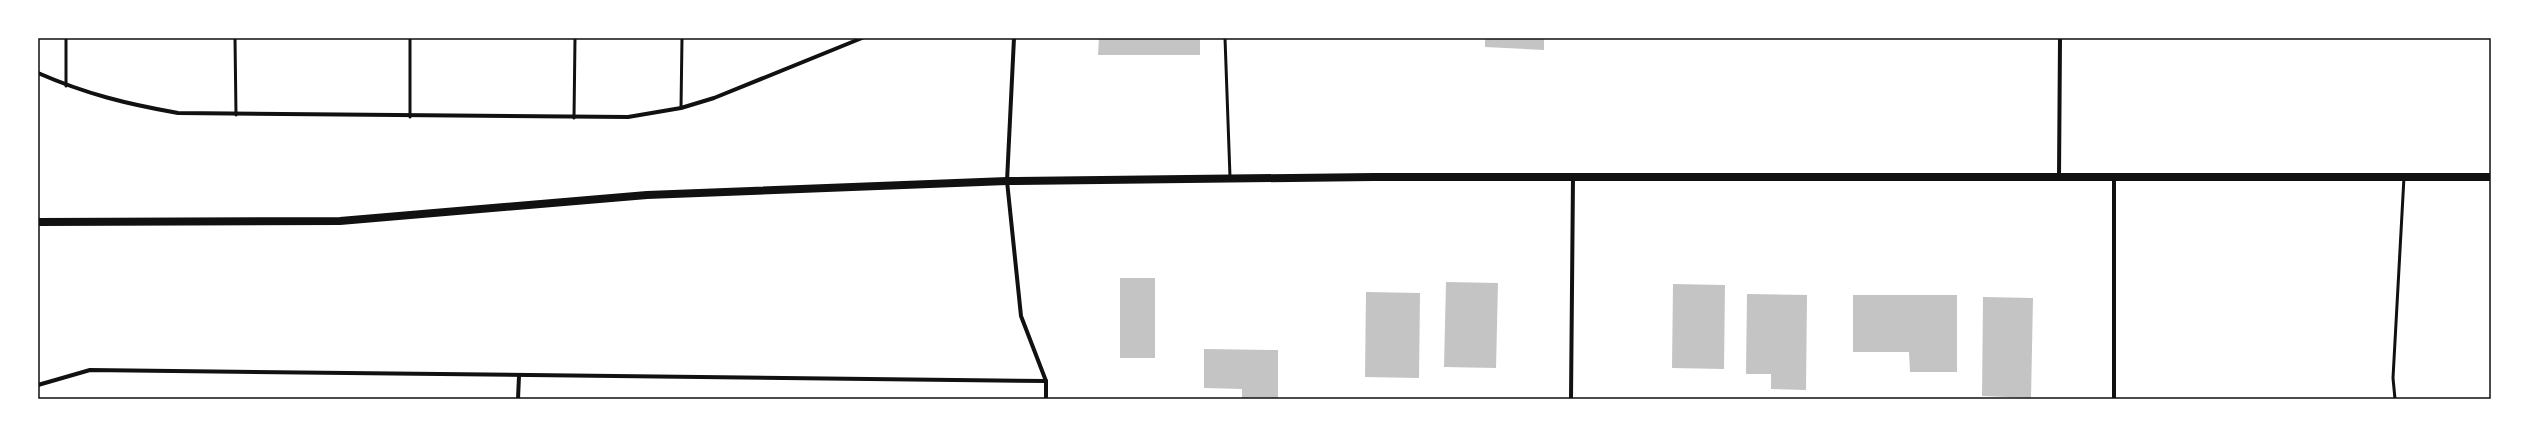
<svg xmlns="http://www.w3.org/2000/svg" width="2529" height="437" font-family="'Titillium Web',sans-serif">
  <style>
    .building { fill: #c4c4c4 }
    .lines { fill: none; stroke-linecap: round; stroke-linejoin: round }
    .service { stroke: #111; stroke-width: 3 }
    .minor { stroke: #111; stroke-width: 4 }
    .secondary { stroke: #111; stroke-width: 8 }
    .neatline { fill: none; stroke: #111; stroke-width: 1.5 }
  </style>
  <rect width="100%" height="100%" fill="#fff"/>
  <!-- building -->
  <g class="building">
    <path d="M1099,38H1200V55H1098Z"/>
    <path d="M1485,38H1544V50L1485,47Z"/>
    <rect x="1120" y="278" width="35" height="80"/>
    <path d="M1446,282L1498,283L1496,368L1444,367Z"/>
    <path d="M1673,284L1725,285L1724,369L1672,368Z"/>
    <path d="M1366,292L1420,293L1419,378L1365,377Z"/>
    <path d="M1747,294L1807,295L1806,390L1771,389V374H1746Z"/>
    <path d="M1853,295H1957V372H1910L1909,352H1853Z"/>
    <path d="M1983,297L2033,298L2031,398L1982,396Z"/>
    <path d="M1204,349L1278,350V399H1242V389L1204,388Z"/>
  </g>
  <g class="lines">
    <!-- service -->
    <g class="service">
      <path d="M235,38L236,115"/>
      <path d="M1225,38L1230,177"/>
      <path d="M66,86V38"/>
      <path d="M681,108L682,38"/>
      <path d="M410,117V38"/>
      <path d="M574,118L575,38"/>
      <path d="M2395,399L2393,378L2404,177"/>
    </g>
    <!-- minor -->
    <g class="minor">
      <path d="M1014,38L1007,181L1021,316L1046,381V399"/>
      <path d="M38,73C86,94 127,104 178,113L628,117L681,108L714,98L862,38"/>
      <path d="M2059,177L2060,38"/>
      <path d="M38,385L90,370L1046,381"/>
      <path d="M518,399L519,376"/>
      <path d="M1571,399L1573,177"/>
      <path d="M2114,399V178"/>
    </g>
    <!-- secondary -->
    <path class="secondary" d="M38,222L340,221L647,195L1007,181L1374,177H2491"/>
  </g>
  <!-- border -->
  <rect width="2529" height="437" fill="none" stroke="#ffffff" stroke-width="78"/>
  <rect x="39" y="39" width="2451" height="359" class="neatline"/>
</svg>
